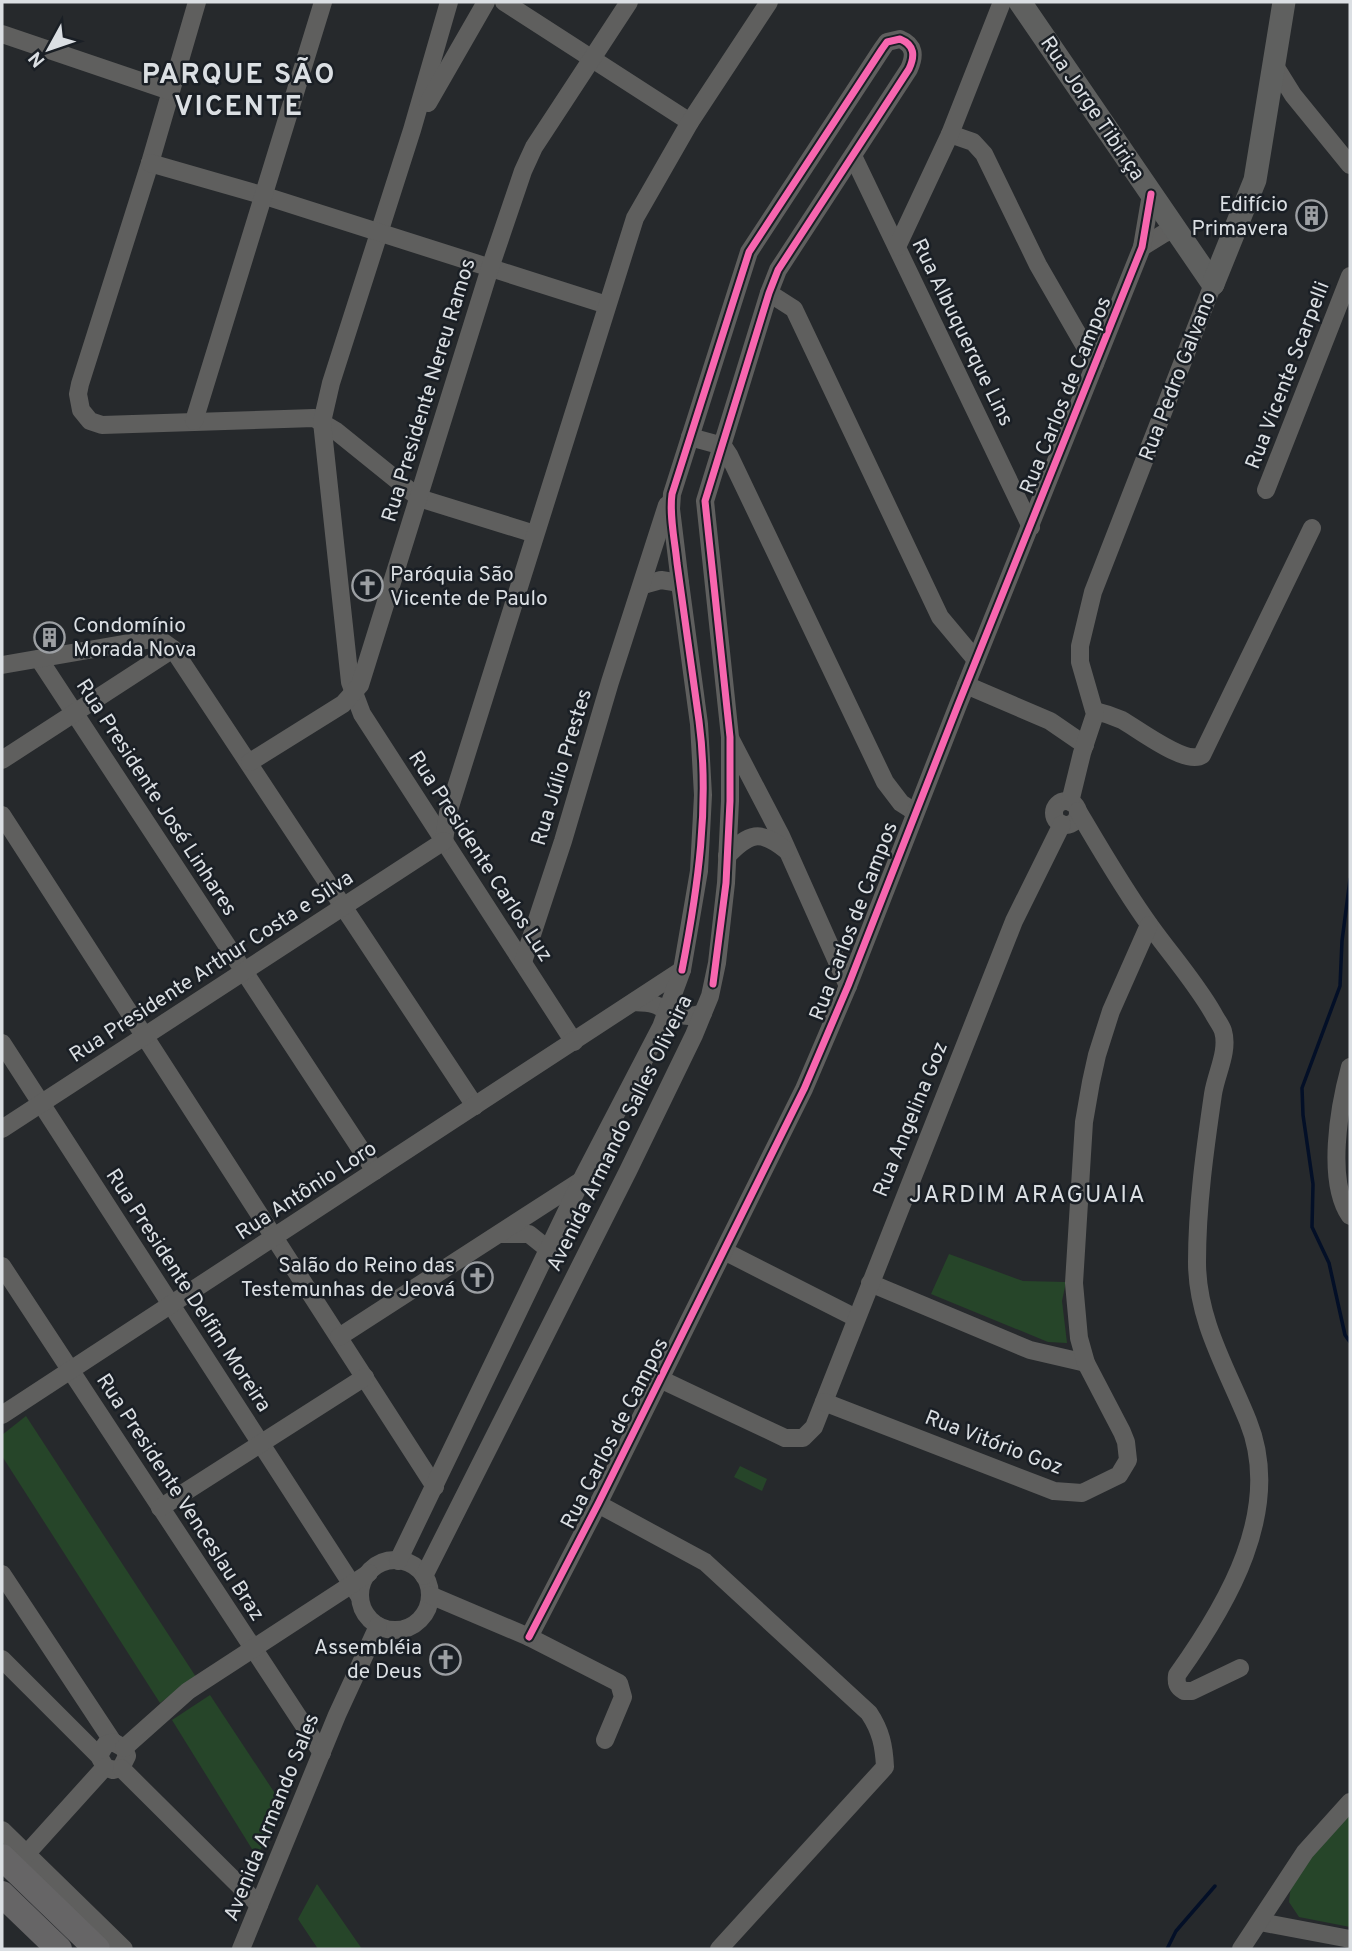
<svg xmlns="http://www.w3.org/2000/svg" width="1352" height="1951" font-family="Overpass,sans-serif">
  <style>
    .green { fill: #264529 }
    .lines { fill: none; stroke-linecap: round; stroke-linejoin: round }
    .stream { stroke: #030f27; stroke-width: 3.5 }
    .minor { stroke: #5f5f5e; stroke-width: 18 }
    .major { stroke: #5f605f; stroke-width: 23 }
    .highway { stroke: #666566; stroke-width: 26 }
    .cycleway-casing { stroke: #1a1f25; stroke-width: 11 }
    .cycleway { stroke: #f766af; stroke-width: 7 }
    .labels { text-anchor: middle; stroke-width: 5; stroke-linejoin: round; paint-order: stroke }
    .street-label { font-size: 21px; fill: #dbdfe3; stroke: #1a1f25 }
    .poi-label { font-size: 21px; fill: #dbdfe3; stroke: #1a1f25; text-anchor: end }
    .quarter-label { font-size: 24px; letter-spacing: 2px; fill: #dbdfe3; stroke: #1a1f25 }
    .district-label { font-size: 28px; font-weight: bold; letter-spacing: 2px; fill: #dbdfe3; stroke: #1a1f25 }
  </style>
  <rect width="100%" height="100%" fill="#26292c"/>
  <!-- green -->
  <g class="green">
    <path d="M949,1254L1023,1281L1066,1282L1062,1301L1067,1343L1048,1342L931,1294Z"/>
    <path d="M26,1416L196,1677L160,1703L2,1456V1435Z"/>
    <path d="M740,1466L767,1479L762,1491L734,1477Z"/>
    <path d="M210,1695L282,1804L257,1857L172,1720Z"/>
    <path d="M1350,1815V1927L1299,1917L1289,1902L1291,1884L1297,1873Z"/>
    <path d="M317,1884L362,1949H318L298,1919Z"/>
  </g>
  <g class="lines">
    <!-- stream -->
    <g class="stream">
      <path d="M1350,879L1342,941L1340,986L1302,1088L1303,1115L1313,1184L1312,1227L1329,1263L1345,1335L1350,1342"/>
      <path d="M1167,1949L1176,1931L1215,1886"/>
    </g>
    <!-- minor -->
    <g class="minor">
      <path d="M197,2L150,163L80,384L78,394L81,410L90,421L102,425L314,418L336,431L419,498L535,534"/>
      <path d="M449,2L412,130L331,383L322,422L350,682L362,714L574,1042"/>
      <path d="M504,2L690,122"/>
      <path d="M2,34L170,91"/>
      <path d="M1275,66L1293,95L1350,165"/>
      <path d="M428,103L486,2"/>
      <path d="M950,134L973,142L984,154L1038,265L1095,364"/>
      <path d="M853,156L1031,527"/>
      <path d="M150,163L265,196L607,305"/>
      <path d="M897,247L950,134L1002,2"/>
      <path d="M1142,247L1163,234L1175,229"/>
      <path d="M769,293L794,309L940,617L976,660"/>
      <path d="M194,421L323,2"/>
      <path d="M690,437L723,446L729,455L885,782L901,803L915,812"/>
      <path d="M1266,490L1350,276"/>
      <path d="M643,585L661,580L680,583"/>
      <path d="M39,659L375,1171"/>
      <path d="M2,665L152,639L162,641L173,649L475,1106"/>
      <path d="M966,685L1050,721L1085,745"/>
      <path d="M1095,711C1104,713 1113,716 1122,720C1138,729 1186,766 1202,755L1312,528"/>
      <path d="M731,740L781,836L848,986"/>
      <path d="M2,760L173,649"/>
      <path d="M250,762L343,704L360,685L490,268L523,171L534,147L629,2"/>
      <circle cx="1066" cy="813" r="12"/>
      <path d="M1070,802L1082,753L1095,714L1080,662V646L1093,592L1213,284"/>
      <path d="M1078,811C1101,850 1124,890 1151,927C1172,956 1195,982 1213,1013C1216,1019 1221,1025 1223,1031C1229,1051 1216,1074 1213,1094C1205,1149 1197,1206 1197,1262C1197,1320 1227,1369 1248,1421C1284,1510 1227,1605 1177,1675C1176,1683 1177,1687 1184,1691H1192L1240,1668"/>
      <path d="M2,815L435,1487"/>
      <path d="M444,841L448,813L635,218L690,122L769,2"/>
      <path d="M727,856C749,833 760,829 786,850"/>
      <path d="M523,962L563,841L610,682L667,505"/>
      <path d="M634,1002C643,1003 651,1002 658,1006C676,1013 684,1020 703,1013"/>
      <path d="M2,1043L360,1597"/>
      <path d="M1350,1067C1339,1107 1326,1181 1350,1216"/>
      <path d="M2,1129L444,841"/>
      <path d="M499,1234H529L549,1250"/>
      <path d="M724,1251L856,1318"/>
      <path d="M2,1266L322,1753"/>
      <path d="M870,1283L1030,1350L1086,1363"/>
      <path d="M339,1337L582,1180"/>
      <path d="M660,1379L785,1438H803L814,1427L1014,921L1062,824"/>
      <path d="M824,1402L1054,1491L1082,1493L1119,1475L1128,1460L1126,1442L1122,1432L1086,1363L1079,1338L1074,1283L1084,1122L1091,1082L1097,1055L1111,1011L1149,925"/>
      <path d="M2,1415L682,970"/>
      <path d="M598,1504L705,1562L869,1713C881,1731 884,1746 885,1767L719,1949"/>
      <path d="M160,1508L365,1377"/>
      <circle cx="395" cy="1595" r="35"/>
      <path d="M398,1561L584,1175L661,1027L682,970L699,871L703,795L699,724L680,583L671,509L672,494L749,252L882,49L887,42L900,39C915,45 915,56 909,69L778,270L769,293L705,501L730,737V801L726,883L717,963L710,996L694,1035L628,1171L424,1576"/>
      <path d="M2,1574L113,1742"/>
      <path d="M430,1595L529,1637L619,1683L623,1697L605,1740"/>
      <path d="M529,1637L598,1504L804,1089L848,986L958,705L1142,247L1151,194"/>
      <path d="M2,1659L99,1756L105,1767L113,1770L121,1768L127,1756L124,1748L113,1742L105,1745L99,1756"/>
      <path d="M124,1748L188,1691L369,1573"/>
      <path d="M121,1768L259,1905"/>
      <path d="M2,1830L124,1949"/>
      <path d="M20,1861L105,1767"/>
      <path d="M1260,1922L1350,1939"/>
      <path d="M241,1949L337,1715L378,1626"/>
      <path d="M1241,1949L1305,1852L1350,1802"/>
    </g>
    <!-- major -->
    <g class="major">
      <path d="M1020,2L1213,284"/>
      <path d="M1213,284L1255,180L1284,2"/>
    </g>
    <!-- highway -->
    <g class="highway">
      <path d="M2,1857L97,1949"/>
      <path d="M2,1894L59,1949"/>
    </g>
    <defs>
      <g id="cycleway">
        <path d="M682,970C698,888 710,804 699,721C692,668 684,616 677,563C675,541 669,516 672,494L749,252L882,49L887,42L900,39C915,45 915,56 909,69L778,270L769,293L705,501L730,737V801L726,883L713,984"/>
        <path d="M529,1637L598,1504L804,1089L848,986L958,705L1142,247L1151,194"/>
      </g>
    </defs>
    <!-- cycleway casing -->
    <use href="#cycleway" class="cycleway-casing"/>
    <!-- cycleway -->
    <use href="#cycleway" class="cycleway"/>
  </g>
  <!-- icons -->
  <defs>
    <symbol id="building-ring" viewBox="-11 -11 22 22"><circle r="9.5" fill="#1a1f25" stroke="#9c9fa3" stroke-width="1.5"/><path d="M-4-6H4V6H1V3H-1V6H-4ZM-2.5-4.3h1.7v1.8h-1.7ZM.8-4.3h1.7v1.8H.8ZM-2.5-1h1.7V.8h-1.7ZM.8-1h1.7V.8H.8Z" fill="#9c9fa3"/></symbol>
    <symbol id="church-ring" viewBox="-11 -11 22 22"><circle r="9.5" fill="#1a1f25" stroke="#9c9fa3" stroke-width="1.5"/><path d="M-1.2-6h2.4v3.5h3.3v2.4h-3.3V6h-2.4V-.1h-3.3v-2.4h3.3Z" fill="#9c9fa3"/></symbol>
  </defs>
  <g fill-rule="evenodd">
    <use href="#building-ring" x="1294" y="198" width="35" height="35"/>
    <use href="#church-ring" x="350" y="568" width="35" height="35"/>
    <use href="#building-ring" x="32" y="620" width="35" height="35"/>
    <use href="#church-ring" x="460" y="1260" width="35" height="35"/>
    <use href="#church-ring" x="428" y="1642" width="35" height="35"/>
  </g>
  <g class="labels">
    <!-- street labels -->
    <g class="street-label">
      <text transform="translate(1093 108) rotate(56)" y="7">Rua Jorge Tibiriça</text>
      <text transform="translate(963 332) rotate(64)" y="7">Rua Albuquerque Lins</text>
      <text transform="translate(1287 375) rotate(-69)" y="7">Rua Vicente Scarpelli</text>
      <text transform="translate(1177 376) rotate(-69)" y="7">Rua Pedro Galvano</text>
      <text transform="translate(428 390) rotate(-73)" y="7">Rua Presidente Nereu Ramos</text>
      <text transform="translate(1065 395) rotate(-68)" y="7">Rua Carlos de Campos</text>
      <text transform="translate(561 767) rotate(-73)" y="7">Rua Júlio Prestes</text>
      <text transform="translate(157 797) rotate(57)" y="7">Rua Presidente José Linhares</text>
      <text transform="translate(481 856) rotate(57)" y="7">Rua Presidente Carlos Luz</text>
      <text transform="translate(853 921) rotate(-69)" y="7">Rua Carlos de Campos</text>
      <text transform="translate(211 966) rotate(-33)" y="7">Rua Presidente Arthur Costa e Silva</text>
      <text transform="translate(910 1119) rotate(-68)" y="7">Rua Angelina Goz</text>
      <text transform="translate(619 1133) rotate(-64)" y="7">Avenida Armando Salles Oliveira</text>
      <text transform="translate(306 1190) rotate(-33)" y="7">Rua Antônio Loro</text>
      <text transform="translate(189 1290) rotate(57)" y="7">Rua Presidente Delfim Moreira</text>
      <text transform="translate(614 1433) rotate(-63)" y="7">Rua Carlos de Campos</text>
      <text transform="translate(994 1442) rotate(21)" y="7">Rua Vitório Goz</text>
      <text transform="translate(181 1497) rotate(57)" y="7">Rua Presidente Venceslau Braz</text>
      <text transform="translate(271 1817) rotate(-68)" y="7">Avenida Armando Sales</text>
    </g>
    <!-- poi labels -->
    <g class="poi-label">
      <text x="1288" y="211">Edifício<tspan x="1288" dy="24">Primavera</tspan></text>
      <text x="390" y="581" text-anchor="start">Paróquia São<tspan x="390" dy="24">Vicente de Paulo</tspan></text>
      <text x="73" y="632" text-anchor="start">Condomínio<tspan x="73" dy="24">Morada Nova</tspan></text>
      <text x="455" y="1272">Salão do Reino das<tspan x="455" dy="24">Testemunhas de Jeová</tspan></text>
      <text x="422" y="1654">Assembléia<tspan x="422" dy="24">de Deus</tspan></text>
    </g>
    <!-- quarter labels -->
    <g class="quarter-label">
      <text x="1028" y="1202">JARDIM ARAGUAIA</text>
    </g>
    <!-- district labels -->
    <g class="district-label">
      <text x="239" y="83">PARQUE SÃO<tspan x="239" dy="32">VICENTE</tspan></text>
    </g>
  </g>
  <!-- border -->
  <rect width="1352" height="1951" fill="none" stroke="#dbdfe3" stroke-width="7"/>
  <!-- north arrow -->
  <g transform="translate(49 49) rotate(230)" stroke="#1a1f25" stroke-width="5" paint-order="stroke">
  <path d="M0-5L12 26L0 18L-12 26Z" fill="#dbdfe3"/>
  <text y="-10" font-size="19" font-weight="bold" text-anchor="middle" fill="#dbdfe3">N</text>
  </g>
</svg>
